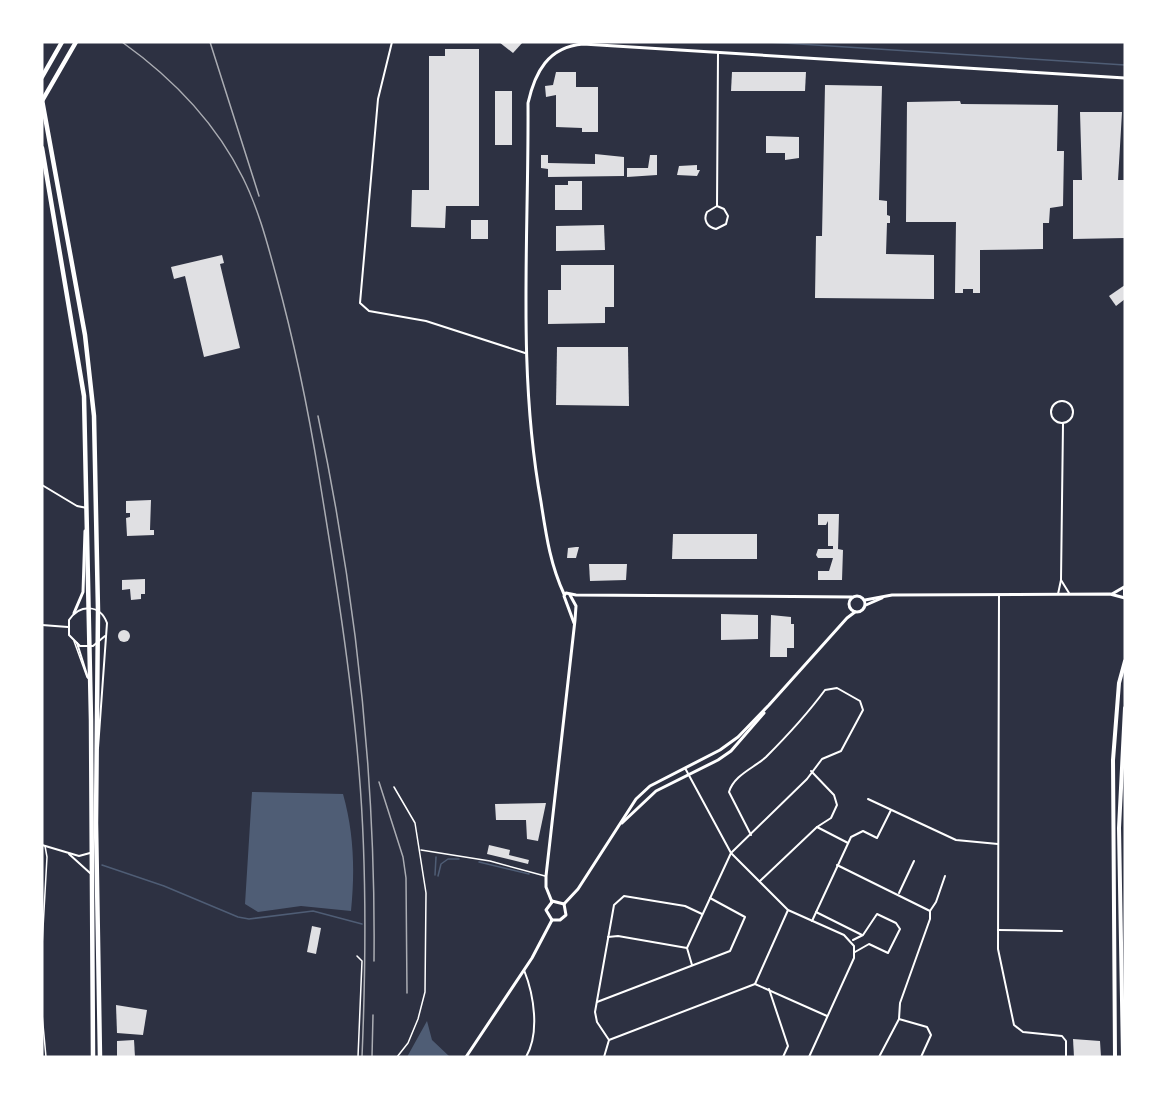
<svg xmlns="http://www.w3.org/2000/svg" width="1167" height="1099" font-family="'Fira Sans',sans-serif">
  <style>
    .water { fill: #4f5d75 }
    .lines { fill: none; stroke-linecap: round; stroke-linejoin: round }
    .stream { stroke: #4f5d75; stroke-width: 1.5 }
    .building { fill: #e0e0e3 }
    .service { stroke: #fff; stroke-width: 1.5 }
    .minor { stroke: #fff; stroke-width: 2 }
    .tertiary { stroke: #fff; stroke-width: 3 }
    .secondary { stroke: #fff; stroke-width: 4 }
    .primary { stroke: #fff; stroke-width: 4.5 }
    .motorway { stroke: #fff; stroke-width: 4.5 }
    .rail { stroke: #abadb3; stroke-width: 1.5 }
  </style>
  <rect width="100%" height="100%" fill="#2d3142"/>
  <!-- water -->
  <g class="water">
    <path d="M252,792L343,794C354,833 355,871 351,911L301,906L258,912L245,904Z"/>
    <path d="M427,1021L432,1040L450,1057H407Z"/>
  </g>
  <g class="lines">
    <!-- stream -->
    <g class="stream">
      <path d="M768,42L1125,65"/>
      <path d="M479,862L529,874"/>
      <path d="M102,865L164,886L238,917L249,919L313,911L362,924"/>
      <path d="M435,875L436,857"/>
      <path d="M438,876L441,864L448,859H459"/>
    </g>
  </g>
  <!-- building -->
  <g class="building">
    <path d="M499,42H523L513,53Z"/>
    <path d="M445,49H479V206H446L445,228L411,227L412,190H429V56H445Z"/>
    <path d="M556,72H576V87H598V132H582V128L556,127V95L546,97L545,86L553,85Z"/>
    <path d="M732,72H806L805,91H731Z"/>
    <path d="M825,85L882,86L879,200L887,201V215L890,216V223H887L886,254L934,255V299L815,298L816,236H822Z"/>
    <rect x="495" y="91" width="17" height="54"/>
    <path d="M960,101L961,104L1058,105L1057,151H1064L1063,206L1050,208L1049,223H1043V249L980,250V293H973V289H963V293H955L956,222H906L907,102Z"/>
    <path d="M1080,112H1122L1118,180H1125V238L1073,239V180H1082Z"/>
    <path d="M766,136L799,137V158L785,160V153H766Z"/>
    <path d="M595,154L624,157V176L548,177V169L541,168V155H548V163L595,164Z"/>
    <path d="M650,155H657V175L627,177V168H648Z"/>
    <path d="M697,165V170H700L697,176L677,175L679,166Z"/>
    <path d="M568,181H582V210H555V185H568Z"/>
    <rect x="471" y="220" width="17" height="19"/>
    <path d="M604,225L605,250L556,251V226Z"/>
    <path d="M222,255L224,263L220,264L240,348L204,357L185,276L174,279L171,267Z"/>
    <path d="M561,265H614V307H605V323L548,324V290H561Z"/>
    <path d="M1125,285V299L1116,306L1109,296Z"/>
    <path d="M557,347H628L629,406L556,405Z"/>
    <path d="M151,500L150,530H154V535L127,536L126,518L130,517V513H126V501Z"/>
    <path d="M818,514H839L838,549L843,550L842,580H818V571H829L833,558H818L816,555L818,549H833V546H828V521L826,525H818Z"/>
    <path d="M673,534H757V559H672Z"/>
    <path d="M576,547H579L576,558H567L568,548Z"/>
    <path d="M589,564H627L626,580L590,581Z"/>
    <path d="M145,579V594H141V599L131,600L130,589L122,590V580Z"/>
    <path d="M721,614L758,615V639L721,640Z"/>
    <path d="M771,615L791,617V624H794V648H787V657H770Z"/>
    <circle cx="124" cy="636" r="6"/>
    <path d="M546,803L538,841L527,839L526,820H496L495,804Z"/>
    <path d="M489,845L510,850L509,855L529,860L528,864L487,854Z"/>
    <path d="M312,926L321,928L316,954L307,952Z"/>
    <path d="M116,1005L147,1010L143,1035L117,1033Z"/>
    <path d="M1073,1039L1100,1041L1101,1057H1074Z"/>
    <path d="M134,1040L135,1057H117V1041Z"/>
  </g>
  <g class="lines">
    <!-- service -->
    <g class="service">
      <path d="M74,641L87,677"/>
      <path d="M394,787L415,823L426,893L425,992L418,1019L408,1043L397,1057"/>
      <path d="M421,850L490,861L545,876"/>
      <path d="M42,946L47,857L45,846"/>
      <path d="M357,956L362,961L358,1057"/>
      <path d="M42,1014L46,1057"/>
    </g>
    <!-- minor -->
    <g class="minor">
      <path d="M392,42L378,99L360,303L369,311L426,321L525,353"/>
      <path d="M717,206L724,209L728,216L726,224L716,229C707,227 703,220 707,212L717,206L718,53"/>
      <circle cx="1062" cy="412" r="11"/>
      <path d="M42,485L77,506L87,508"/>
      <path d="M1061,580L1069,593"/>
      <path d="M1058,594L1061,580L1063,424"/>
      <path d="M999,595L998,949L1014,1025L1023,1032L1062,1036L1066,1041V1057"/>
      <path d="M42,625L68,627"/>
      <path d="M77,643L88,678"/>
      <path d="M98,748L107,623C100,604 80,604 69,620V635L80,646H93L105,636"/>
      <path d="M685,768L731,853L788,910L844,935L854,946V958L809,1057"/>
      <path d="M811,771L834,795L837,805L831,818L817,827"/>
      <path d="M868,799L956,840L998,844"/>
      <path d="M42,845L79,856L90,853"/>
      <path d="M69,854L90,873"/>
      <path d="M837,865L930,911V919L900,1003L899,1019L879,1057"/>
      <path d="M760,881L817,827L848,843"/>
      <path d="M899,893L914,861"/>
      <path d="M930,911L936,902L945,876"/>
      <path d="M816,912L862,935"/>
      <path d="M812,921L851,837L863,831L877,838L891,810"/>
      <path d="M998,930L1062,931"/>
      <path d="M608,937L618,936L687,948"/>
      <path d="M853,940L863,935L877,914L896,923L900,929L888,953L869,944L855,952"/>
      <path d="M692,965L687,948L731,853L807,779L822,759L841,751L863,710L860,701L837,688L825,690C808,713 786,737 766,757C754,768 734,775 729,792L751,835"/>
      <path d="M524,970C534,995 540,1033 526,1057"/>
      <path d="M755,984L788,910"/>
      <path d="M769,989L788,1046L783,1057"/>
      <path d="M597,1002L730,951L745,917L710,898"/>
      <path d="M899,1019L927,1027L931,1035L921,1057"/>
      <path d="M609,1040L597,1022L595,1012L614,905L624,896L685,906L702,914"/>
      <path d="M604,1057L609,1040L755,984L827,1016"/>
    </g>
    <!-- tertiary -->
    <g class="tertiary">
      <path d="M564,594C550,564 546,534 541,502C517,370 529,237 528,103C535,72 548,47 583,44L1125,78"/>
      <path d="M1112,594L1124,587"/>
      <circle cx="857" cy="604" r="8"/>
      <path d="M865,600L892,595L1110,594L1125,598"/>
      <path d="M866,605L882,598"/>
      <path d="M74,613L83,592L85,531"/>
      <path d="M574,623L564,596L566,593L576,595L852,597"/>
      <path d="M622,823L656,791L718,760L731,751L764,713"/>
      <path d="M552,901L564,904"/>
      <path d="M552,902L546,887V876L575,620L576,606L570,595"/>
      <path d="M564,904L578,889L636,799L650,786L720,750L738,737L769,705L847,618L855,612"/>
      <path d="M552,920H560L566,915L564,904"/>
      <path d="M552,920L546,910L552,902"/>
      <path d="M466,1057L532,958L552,920"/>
    </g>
    <!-- secondary -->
    <g class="secondary">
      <path d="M1125,588V595"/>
      <path d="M1115,1057L1113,760L1119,683L1125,661"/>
      <path d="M1123,1057L1119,828L1125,708"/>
    </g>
    <!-- primary -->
    <g class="primary">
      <path d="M42,100L85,335L94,416L98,610L96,823L100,1057"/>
      <path d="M42,148L84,396L91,720L93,1057"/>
    </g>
    <!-- motorway -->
    <g class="motorway">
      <path d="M42,77L62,42"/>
      <path d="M42,101L76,42"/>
    </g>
    <!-- rail -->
    <g class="rail">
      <path d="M122,42C171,77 216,123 243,178C258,208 267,242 276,275C294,341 308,408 319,476C335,574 351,672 359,771C367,866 366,962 362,1057"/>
      <path d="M210,42L259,196"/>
      <path d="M318,416C356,596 376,777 374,961"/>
      <path d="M379,782L403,857L406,878L407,993"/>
      <path d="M372,1057L373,1015"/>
    </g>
  </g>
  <!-- border -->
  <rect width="1167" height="1099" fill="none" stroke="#ffffff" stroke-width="87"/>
</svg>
